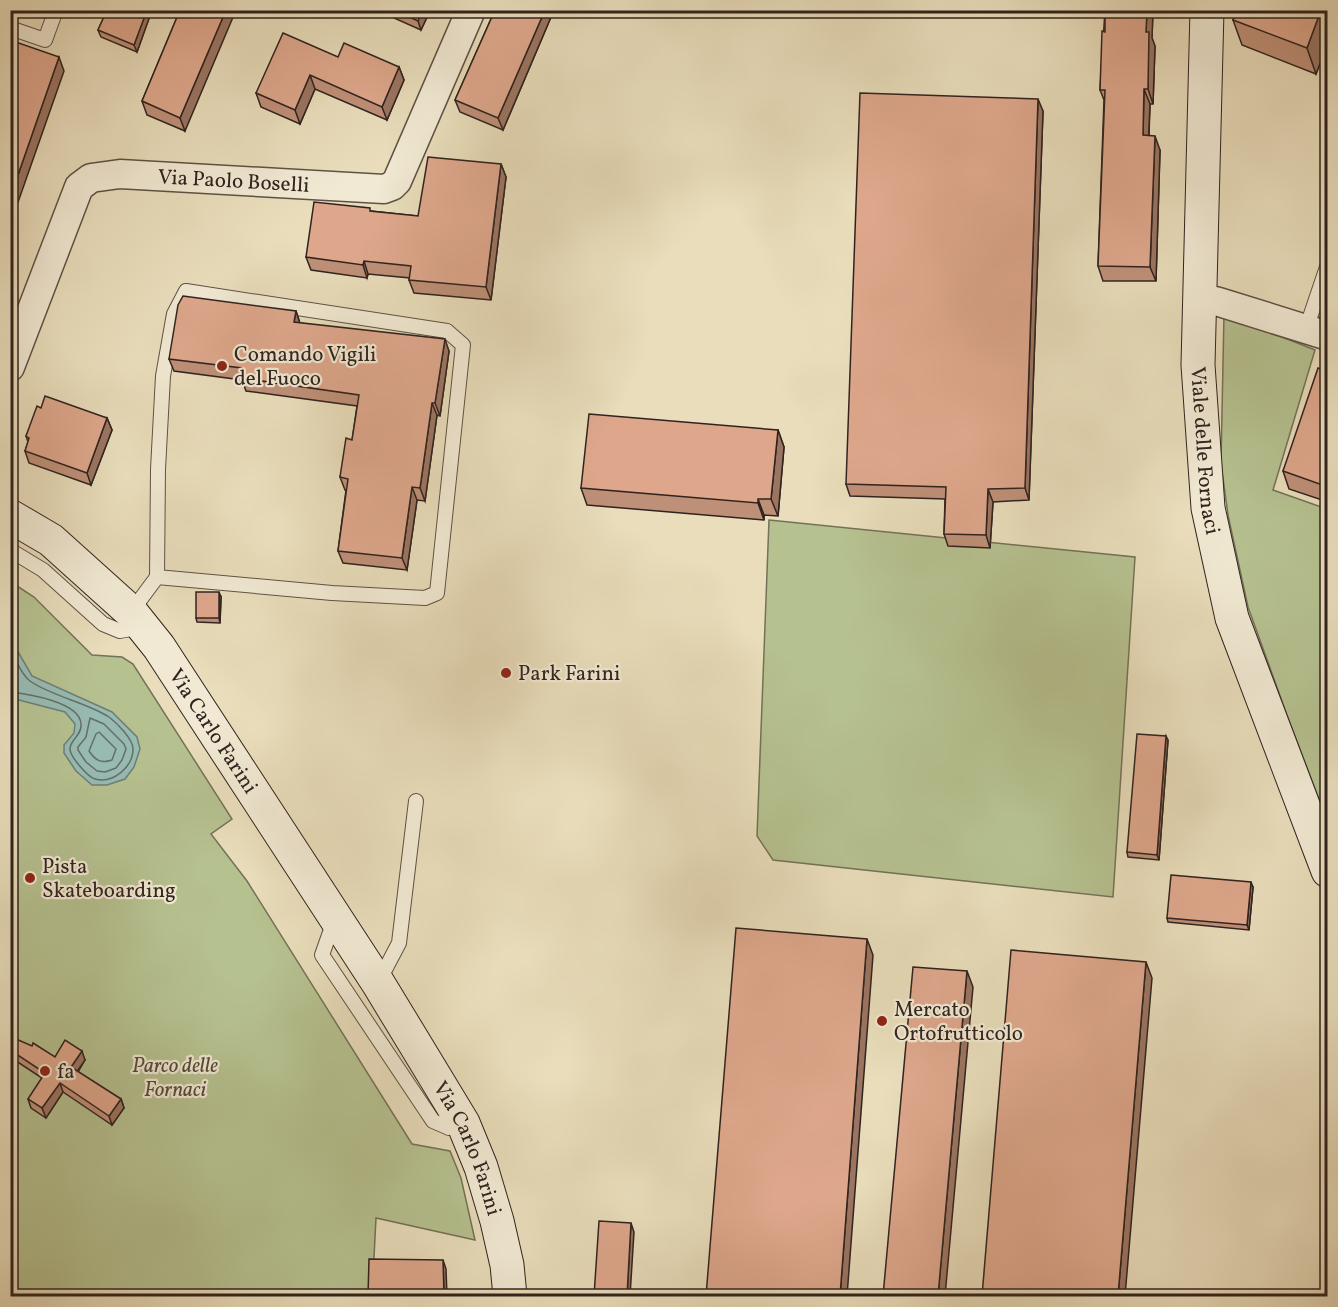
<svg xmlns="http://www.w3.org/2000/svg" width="1338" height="1307" font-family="Vollkorn,serif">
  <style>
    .green { fill: #b6c190; stroke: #737258; stroke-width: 1.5 }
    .water { fill: #97bbb3; stroke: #6e7e78; stroke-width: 1.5 }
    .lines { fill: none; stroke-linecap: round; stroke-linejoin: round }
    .shore { stroke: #646f69; stroke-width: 1.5 }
    .lane-casing { stroke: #5e5246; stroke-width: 16 }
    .street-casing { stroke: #5e5246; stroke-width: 31 }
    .secondary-casing { stroke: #30231f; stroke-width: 35 }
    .lane { stroke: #f1e9d3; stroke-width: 14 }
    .street { stroke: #f1e9d3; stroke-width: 28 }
    .secondary { stroke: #f1e9d3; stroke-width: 33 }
    .wall { fill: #bf9078; stroke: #30231f; stroke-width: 1.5 }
    .shaded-wall { fill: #9b7562; stroke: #30231f; stroke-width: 1.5 }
    .building { fill: #dea78c; stroke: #30231f; stroke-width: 1.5 }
    .poi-dot { fill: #8f2418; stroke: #f1e9d3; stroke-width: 2 }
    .labels { text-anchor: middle; stroke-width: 4.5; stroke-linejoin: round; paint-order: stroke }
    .street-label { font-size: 21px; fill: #30231f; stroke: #f1e9d3 }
    .poi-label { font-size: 21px; fill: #30231f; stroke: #f1e9d3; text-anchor: start }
    .park-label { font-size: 21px; font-style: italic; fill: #524a3b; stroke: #f1e9d3 }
  </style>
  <rect width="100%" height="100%" fill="#e9ddbb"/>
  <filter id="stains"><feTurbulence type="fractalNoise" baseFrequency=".00333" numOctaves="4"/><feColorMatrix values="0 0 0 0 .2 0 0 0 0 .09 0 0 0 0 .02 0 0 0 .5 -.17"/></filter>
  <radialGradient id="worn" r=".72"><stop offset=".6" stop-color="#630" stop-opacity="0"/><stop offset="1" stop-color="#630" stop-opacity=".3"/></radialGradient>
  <!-- green -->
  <g class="green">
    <path d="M1224,314L1315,350L1273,490L1327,509V820L1287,715L1248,607L1228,515L1221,463Z"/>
    <path d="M769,520L1135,557L1113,897L773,860L757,836Z"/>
    <path d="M11,582L34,597L92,655L122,657L133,664L232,819L211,834L247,881L412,1144L450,1151L461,1178L475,1240L376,1218L372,1296H11Z"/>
  </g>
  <!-- water -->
  <path class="water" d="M10,638L32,676L112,712L137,737L140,749L134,767L125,779L107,785H92L76,771L64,753V745L74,733L75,724L65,712L11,698Z"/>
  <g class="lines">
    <!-- shore -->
    <g class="shore">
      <path d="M10,650C16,659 21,675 30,681C51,696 88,703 109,717C117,723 133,739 133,749C133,767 113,784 95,779C88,777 69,756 70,748C71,739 82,735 81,724C80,702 28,694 10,692"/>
      <path d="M90,718L104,724L124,744L126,749L122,760L116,768L105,772L97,771L86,762L78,750V747L86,737Z"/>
      <path d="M99,732L116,749L112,760C101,764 95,760 89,751L96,734Z"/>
    </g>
    <defs>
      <g id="lane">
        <path d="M10,28L45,40L56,10"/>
        <path d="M1328,94V98"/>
        <path d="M1306,329L1328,264"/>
        <path d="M10,550L43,570L103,624L120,631L142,627"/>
        <path d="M131,612L157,577L332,593L425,598L437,593L463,345L447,331L186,291L174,314L163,376L158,469L157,577"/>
        <path d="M334,921L322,955L433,1121L449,1128L463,1123"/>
        <path d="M379,981L399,943L416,801"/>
      </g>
      <g id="street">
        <path d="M1199,297L1219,302L1328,336"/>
        <path id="s1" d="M10,367L79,187L91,178L120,174L384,189L392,186L397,181L471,10"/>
      </g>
      <g id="secondary">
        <path id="s2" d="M1207,10L1198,365L1208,508L1232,618L1328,871"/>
        <path id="s3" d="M10,516L51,540L131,612L159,647L378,983L463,1123L481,1167L497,1221L507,1265L510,1296"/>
      </g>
    </defs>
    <!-- lane casing -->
    <use href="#lane" class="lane-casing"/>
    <!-- street casing -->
    <use href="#street" class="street-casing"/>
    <!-- secondary casing -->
    <use href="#secondary" class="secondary-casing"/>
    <!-- lane -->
    <use href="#lane" class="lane"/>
    <!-- street -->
    <use href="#street" class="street"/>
    <!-- secondary -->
    <use href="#secondary" class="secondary"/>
  </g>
  <!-- wall -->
  <g class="wall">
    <path d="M107,10H152L137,52L101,37L98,30Z"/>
    <path d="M180,10L185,131L147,115L142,101Z"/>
    <path d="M392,10H437L434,17L428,15L421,30L394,18Z"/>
    <path d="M495,10H554L503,130L460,112L455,100Z"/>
    <path d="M1105,10H1153L1152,38L1155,46L1153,104H1150L1149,136L1160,150L1156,281H1103L1098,266L1104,100L1100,90Z"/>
    <path d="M1328,10V43L1316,74L1242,45L1233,20Z"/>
    <path d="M338,57L399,67L404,80L387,120L315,89L300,124L261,107L256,93Z"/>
    <path d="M1043,111L1029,500L993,502L990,548L948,546L944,534L945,499L850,496L846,484Z"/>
    <path d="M501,164L506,177L491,300L414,293L409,280L410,278L368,274L367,278L311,270L306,257L371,211L418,216Z"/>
    <path d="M296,311L300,323L449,351L440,416L437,415L425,501L417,500L407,570L343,563L338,551L346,490H345L340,477L352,440L357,406L246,391L242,380L174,371L169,359Z"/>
    <path d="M1328,371V502L1289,489L1283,471Z"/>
    <path d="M41,408L107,418L112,430L91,485L29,463L25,451L28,442L26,436Z"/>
    <path d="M778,430L784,447L778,516L764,515V520L587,505L581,488Z"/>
    <path d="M221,597L220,623L197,622L196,618Z"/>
    <path d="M1168,740L1159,860L1128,857L1127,852Z"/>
    <path d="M1253,887L1249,930L1168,922L1167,918Z"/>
    <path d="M10,1049L55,1057L85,1060L78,1072L121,1099L124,1108L112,1125L63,1092L46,1118L31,1108L28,1099L42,1078L13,1059Z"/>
  </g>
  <!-- shaded-wall -->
  <g class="shaded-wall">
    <path d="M147,10H152L137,52L134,45Z"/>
    <path d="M226,10H236L185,131L180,118Z"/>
    <path d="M422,10H426L428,15L421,30L418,21Z"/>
    <path d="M431,10H437L434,17Z"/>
    <path d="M545,10H554L503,130L498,118Z"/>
    <path d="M1147,10H1153L1152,38L1155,46L1153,104L1148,89L1146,32Z"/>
    <path d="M1321,10H1328V43L1316,74L1307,48Z"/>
    <path d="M59,57L64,71L10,225V198Z"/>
    <path d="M399,67L404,80L387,120L382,107Z"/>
    <path d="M310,75L315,89L300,124L295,110Z"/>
    <path d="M1144,89L1150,104L1148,150L1143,135Z"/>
    <path d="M1038,99L1043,111L1029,500L1025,488Z"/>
    <path d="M1155,136L1160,150L1156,281L1150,267Z"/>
    <path d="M501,164L506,177L491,300L486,287Z"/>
    <path d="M364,261L368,274L367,278L363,265Z"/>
    <path d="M296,311L300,324L294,322Z"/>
    <path d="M445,339L449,351L440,416L435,403Z"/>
    <path d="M432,403L437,415L425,501L420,488Z"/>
    <path d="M107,418L112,430L91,485L87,473Z"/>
    <path d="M778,430L784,447L778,516L771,499Z"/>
    <path d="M412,487L417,500L407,570L402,558Z"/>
    <path d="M988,489L993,502L990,548L986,535Z"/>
    <path d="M758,499L764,515V520L758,503Z"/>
    <path d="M219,592L221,597L220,623L219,618Z"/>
    <path d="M1166,736L1168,740L1159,860L1157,855Z"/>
    <path d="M1251,882L1253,887L1249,930L1247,925Z"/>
    <path d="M867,939L873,955L847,1296H840Z"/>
    <path d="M1146,962L1152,978L1125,1296H1118Z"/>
    <path d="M967,971L973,987L945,1296H938Z"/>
    <path d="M82,1051L85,1060L74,1076L71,1067Z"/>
    <path d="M60,1083L63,1092L46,1118L42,1108Z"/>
    <path d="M121,1099L124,1108L112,1125L109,1116Z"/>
    <path d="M631,1223L634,1232L630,1296H627Z"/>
    <path d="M443,1260L446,1269L447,1296H444Z"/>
  </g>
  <!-- building -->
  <g class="building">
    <path d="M107,10H147L134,45L98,30Z"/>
    <path d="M180,10H226L180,118L142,101Z"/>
    <path d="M394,10H422L418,21Z"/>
    <path d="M495,10H545L498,118L455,100Z"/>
    <path d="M1105,10H1147L1146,32H1149L1148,89H1144L1143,135L1155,136L1150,267L1098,266L1105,90H1100L1102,31L1105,32Z"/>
    <path d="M1237,10H1321L1307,48L1233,20Z"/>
    <path d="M283,33L338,57L344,43L399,67L382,107L310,75L295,110L256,93Z"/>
    <path d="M10,40L59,57L10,198Z"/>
    <path d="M860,93L1038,99L1025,488L988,489L986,535L944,534L946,487L846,484Z"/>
    <path d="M428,157L501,164L486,287L409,280L411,266L364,261L363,265L306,257L314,202L370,208V211L418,216Z"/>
    <path d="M183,296L296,311L294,322L445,339L435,403H432L420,488L412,487L402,558L338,551L348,479L340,477L346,438L352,440L359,395L241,378L242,368L169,359L178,305Z"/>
    <path d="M1318,368L1328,371V487L1283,471Z"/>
    <path d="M45,396L107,418L87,473L25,451L29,438L26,436L37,406L41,408Z"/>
    <path d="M589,414L778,430L771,499H758V503L581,488Z"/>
    <rect x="196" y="592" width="23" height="26"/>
    <path d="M1137,734L1166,736L1157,855L1127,852Z"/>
    <path d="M1171,875L1251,882L1247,925L1167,918Z"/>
    <path d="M736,928L867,939L840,1296H706Z"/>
    <path d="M1011,950L1146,962L1118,1296H982Z"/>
    <path d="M913,967L967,971L938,1296H883Z"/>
    <path d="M16,1039L32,1046L33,1043L55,1057L65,1040L82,1051L71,1067L121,1099L109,1116L60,1083L42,1108L28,1099L45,1073L10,1050Z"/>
    <path d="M599,1221L631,1223L627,1296H594Z"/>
    <path d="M369,1259L443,1260L444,1296H368Z"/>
  </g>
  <!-- markers -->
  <g class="poi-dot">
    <circle cx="222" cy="366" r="6"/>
    <circle cx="506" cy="673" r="6"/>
    <circle cx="30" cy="878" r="6"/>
    <circle cx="882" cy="1021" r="6"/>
    <circle cx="45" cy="1071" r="6"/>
  </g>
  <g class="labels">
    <!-- street labels -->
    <g class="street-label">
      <text dy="7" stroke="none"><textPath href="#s1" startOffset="351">Via Paolo Boselli</textPath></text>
      <text dy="7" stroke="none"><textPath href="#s2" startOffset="441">Viale delle Fornaci</textPath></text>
      <text dy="7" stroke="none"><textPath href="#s3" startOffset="300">Via Carlo Farini</textPath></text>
      <text dy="7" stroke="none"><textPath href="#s3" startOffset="790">Via Carlo Farini</textPath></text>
    </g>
    <!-- poi labels -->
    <g class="poi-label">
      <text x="234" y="361">Comando Vigili<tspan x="234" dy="24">del Fuoco</tspan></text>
      <text x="518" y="680">Park Farini</text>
      <text x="42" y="873">Pista<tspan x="42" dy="24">Skateboarding</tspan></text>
      <text x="894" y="1016">Mercato<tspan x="894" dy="24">Ortofrutticolo</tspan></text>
      <text x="57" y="1078">fa</text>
    </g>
    <!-- park labels -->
    <g class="park-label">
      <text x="175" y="1072">Parco delle<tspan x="175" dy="24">Fornaci</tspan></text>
    </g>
  </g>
  <!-- margin -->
  <rect width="1338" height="1307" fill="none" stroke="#e9ddbb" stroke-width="36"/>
  <rect x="12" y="12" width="1314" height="1283" fill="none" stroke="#30231f" stroke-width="3"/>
  <rect x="18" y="18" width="1302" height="1271" fill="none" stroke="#30231f" stroke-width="1.5"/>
  <rect width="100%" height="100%" filter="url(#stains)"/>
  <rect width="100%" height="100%" fill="url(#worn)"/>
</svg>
